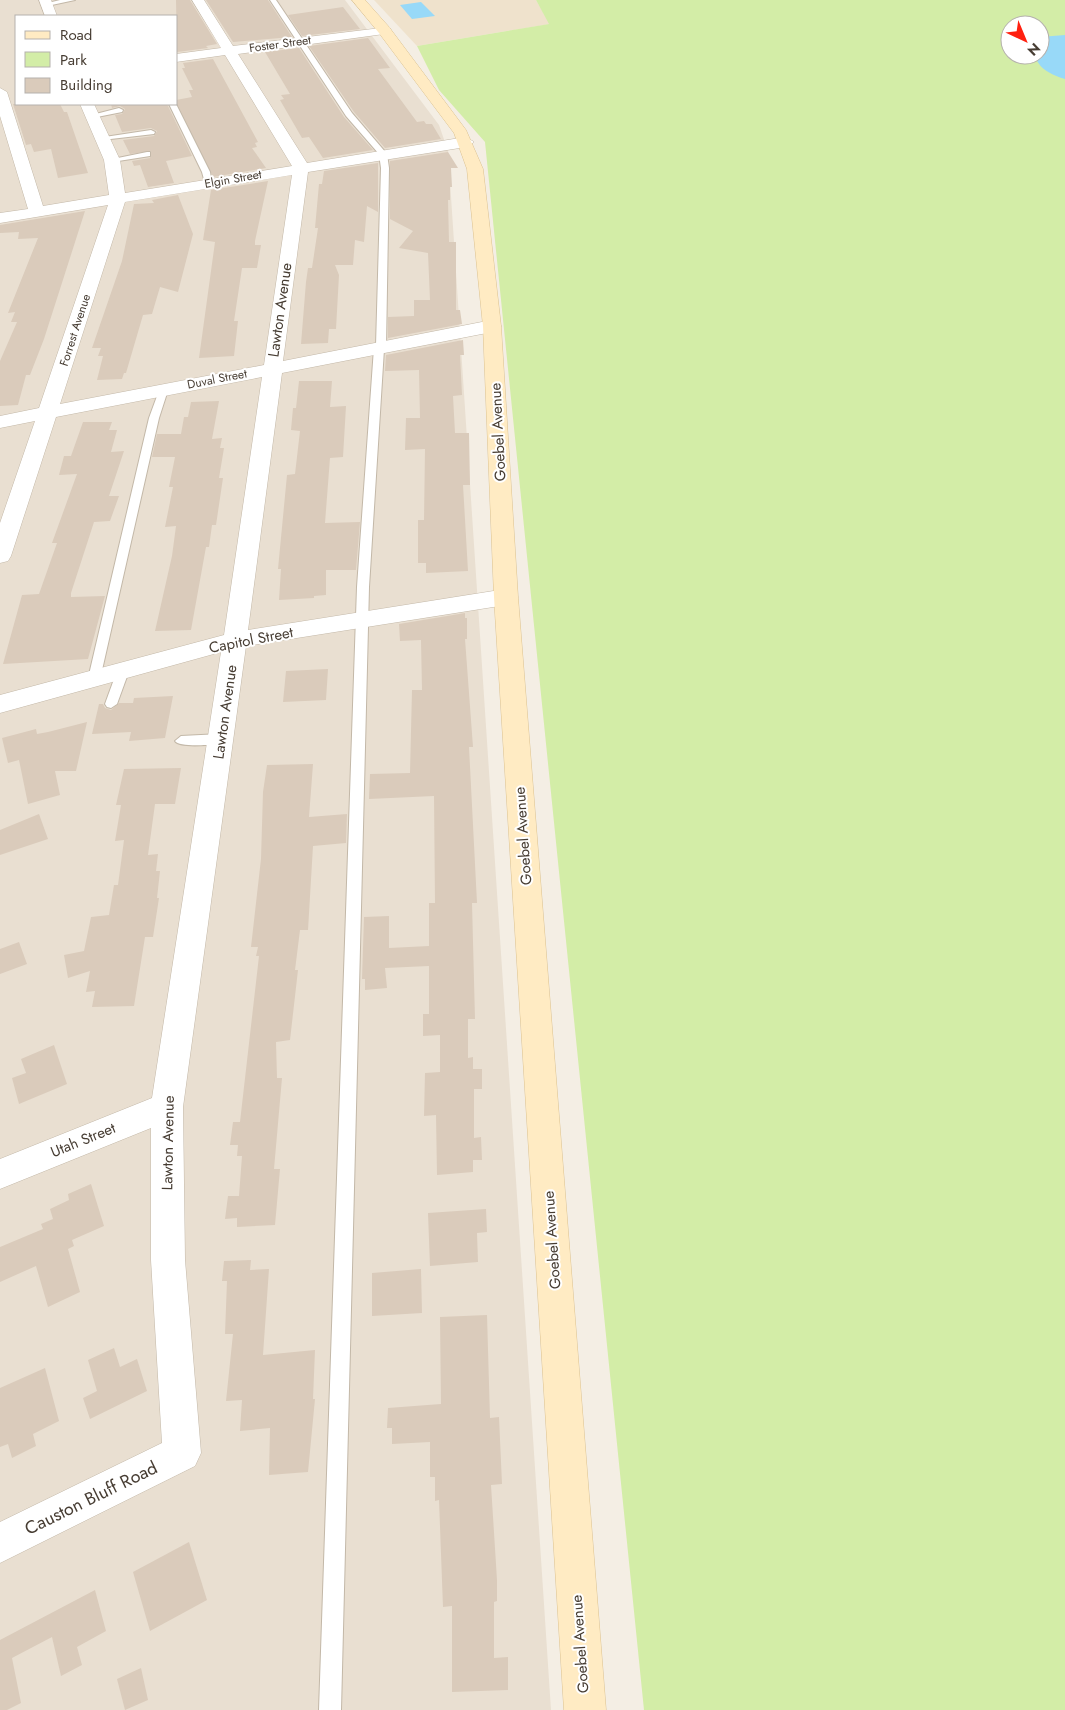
<svg xmlns="http://www.w3.org/2000/svg" width="1065" height="1710" font-family="Jost,sans-serif">
  <style>
    .residential { fill: #e9dfd1; fill-rule: evenodd }
    .education { fill: #efe2cc }
    .green { fill: #d3eda7; fill-rule: evenodd }
    .water { fill: #98d9f8 }
    .building { fill: #dacbbb }
    .lines { fill: none; stroke-linecap: round; stroke-linejoin: round }
    .lane-casing { stroke: #c3b8a8; stroke-width: 2 }
    .street-casing { stroke: #c3b8a8; stroke-width: 1 }
    .secondary-casing { stroke: #dcc290; stroke-width: 1 }
    .lane { fill: #fff; fill-rule: evenodd }
    .street { fill: #fff; fill-rule: evenodd }
    .secondary { fill: #ffebc3; fill-rule: evenodd }
    .labels { text-anchor: middle; stroke-width: 4; stroke-linejoin: round; paint-order: stroke }
    .far-street-label { font-size: 12px; fill: #473d33; stroke: #fff }
    .street-label { font-size: 15px; fill: #473d33; stroke: #fff }
    .near-street-label { font-size: 18px; fill: #473d33; stroke: #fff }
  </style>
  <rect width="100%" height="100%" fill="#f4eee4"/>
  <!-- residential -->
  <path class="residential" d="M0,0H345L439,125L448,151L551,1710H0ZM16,16H176V104H16Z"/>
  <!-- education -->
  <path class="education" d="M374,0H536L550,24L417,46Z"/>
  <!-- green -->
  <path class="green" d="M536,0H1065V1710H644L485,142L439,90L417,46L549,24ZM1010,25H1040V55H1010Z"/>
  <!-- water -->
  <g class="water">
    <path d="M421,2L435,16L412,19L400,5Z"/>
    <path d="M1065,35V79C1052,75 1038,69 1035,55H1040V37Z"/>
  </g>
  <!-- building -->
  <g class="building">
    <path d="M176,0H190L217,44L206,46L208,48L177,52Z"/>
    <path d="M206,0H268L292,37L233,42Z"/>
    <path d="M343,7L360,29L302,36L288,15Z"/>
    <path d="M368,38L390,68L378,69L417,122L424,121L426,124H432L441,139L385,148L354,112L309,46Z"/>
    <path d="M299,48L344,117L373,150L323,158L309,137L302,138L280,100L284,99L281,95L290,94L265,52Z"/>
    <path d="M213,59L258,142L255,143L257,147L252,148L266,168L213,177L176,102V100L192,97L189,90H193L182,68H185L183,63Z"/>
    <path d="M13,104H60L64,112H67L88,173L58,178L51,149L34,152L31,144L26,145Z"/>
    <path d="M111,104H167L192,156L166,161L174,183L148,187L140,165L134,166L132,161L150,158L151,151L130,154L123,140L154,136L157,131L151,128L122,132L115,115L122,114L125,109L120,106L112,108Z"/>
    <path d="M448,152L458,168H451L452,187H450V200H448L449,242H456V310H460L462,324L388,338V317L414,316V300H430L428,253L399,248L413,231L390,219V161Z"/>
    <path d="M378,163V212L367,206L364,242L355,240L353,265H335L339,275L336,329H329L328,343L301,344L306,282L308,268H312L318,228H315L319,184H322L324,171Z"/>
    <path d="M268,181L255,241V245H261L257,268H242L234,321H238L234,356L199,358L215,242L203,240L211,190Z"/>
    <path d="M178,195L193,234L178,292L160,287L152,314L143,315L126,373H124L122,379L97,380L103,356H98L101,348H92L122,261L134,204L154,203L152,200Z"/>
    <path d="M85,211L44,339L30,375H26L18,405L0,406V361L17,322H11L15,312L8,313L38,238L18,239L19,232L0,233V225Z"/>
    <path d="M463,340L464,355H460L462,395L453,396L455,433H469L470,485H463L468,571L426,573V563H418V520H424L425,449L405,450L406,418H420L419,370L385,371L386,355Z"/>
    <path d="M299,381H332L330,407L346,406L343,457L330,458L325,523L360,522L356,570H326V595L314,596V598L279,600L281,569H278L287,475L295,474L300,431L291,430L293,408H296Z"/>
    <path d="M219,401L212,439L222,438L220,448H224L219,478H223L216,525H212L209,547H206L191,630L155,631L172,556L176,526L165,527L173,487H169L175,457H152L157,434H181L184,417H188L191,402Z"/>
    <path d="M83,422H112L109,430H117L111,452L124,451L109,496H119L110,521L94,522L71,593V597L105,596L88,659L3,664L22,595L39,594L57,543H52L77,474L59,475L64,456H71Z"/>
    <path d="M465,613V618H467V639H465L473,747H469L477,903H472L475,1019H468V1058L473,1057V1069H482V1089H474V1138L481,1137L482,1160H473V1172L437,1175L436,1115L424,1116L425,1073L440,1072V1035L423,1036V1014H429V966L385,968L387,988L365,990V979H362L364,917L389,916V948L429,946V903H435L434,796L369,799L370,774L410,773L412,690H422L421,640L400,641L399,624Z"/>
    <path d="M328,669L326,700L283,702L286,671Z"/>
    <path d="M173,696L165,738L129,741L131,732L92,734L99,704H103L105,708L111,710L119,703H133L134,698Z"/>
    <path d="M87,722L76,771H55L60,795L28,804L19,760L8,763L2,738L36,729L37,734L48,732Z"/>
    <path d="M313,764L309,817L347,814L346,843L313,846L308,930H300L295,970H298L290,1040L276,1042L277,1078H282L274,1169H280L275,1225L237,1227V1218L225,1219L228,1196H239L242,1156H237L238,1145H230L233,1122H240L259,956H256L258,947H251L261,859L263,792L267,765Z"/>
    <path d="M181,768L175,804H155L148,855L158,854L156,871H160L157,898H159L153,937H145L134,1006L92,1007L95,991L86,992L90,971L68,978L64,955L84,951L91,917L109,915L114,885H118L124,840L115,841L121,805H116L124,769Z"/>
    <path d="M39,814L48,839L0,855V830Z"/>
    <path d="M19,942L27,964L0,974V949Z"/>
    <path d="M54,1045L67,1084L19,1104L12,1078L26,1073L21,1059Z"/>
    <path d="M91,1184L104,1226L72,1240L74,1246L68,1249L80,1292L48,1307L36,1266L0,1282V1247L43,1229L41,1224L53,1219L50,1209L69,1200L68,1194Z"/>
    <path d="M486,1209L487,1232L477,1233L478,1262L430,1266L428,1213Z"/>
    <path d="M251,1260L250,1270L269,1269L263,1355L315,1350L313,1399H315L308,1472L269,1475L270,1428L240,1431L242,1400L226,1401L233,1334H225L227,1281H222L224,1261Z"/>
    <path d="M421,1269L422,1313L372,1316V1273Z"/>
    <path d="M487,1315L490,1418L499,1417L502,1484L491,1485L497,1580V1601L494,1602V1658L508,1657V1690L452,1692V1606L443,1607L439,1500L435,1501V1477H430V1442L392,1444V1428H387L388,1408L441,1404L440,1317Z"/>
    <path d="M114,1348L120,1367L137,1359L147,1391L90,1419L83,1398L97,1391L88,1360Z"/>
    <path d="M45,1368L59,1421L33,1434L36,1446L12,1458L8,1444L0,1447V1388Z"/>
    <path d="M189,1542L207,1600L150,1631L133,1572Z"/>
    <path d="M95,1590L106,1631L77,1647L82,1665L61,1676L52,1637L12,1658L21,1703L7,1710H0V1640Z"/>
    <path d="M141,1668L148,1700L125,1710L117,1679Z"/>
  </g>
  <g class="lines">
    <defs>
      <g id="lane">
        <path d="M60,0H75L47,6L44,4Z"/>
        <path d="M270,0H276L352,113L387,154L389,168L386,347L384,349L369,587L341,1710H319L357,587L374,348L376,346L381,168L379,154L346,116Z"/>
        <path d="M169,104H176L210,172L212,185L205,183L202,172Z"/>
        <path d="M119,108L123,110L122,112L92,118L88,116Z"/>
        <path d="M151,130L155,132L154,134L102,140L98,138Z"/>
        <path d="M147,152H150V156L112,162L108,160Z"/>
        <path d="M160,388L168,390L159,418L100,679L94,683L88,679L149,418Z"/>
        <path d="M123,667L129,671L117,704L111,708L107,707L105,704L117,671Z"/>
        <path d="M221,734L227,739C223,746 179,748 175,741L181,736Z"/>
      </g>
      <g id="street">
        <path d="M39,0H51L57,16H45Z"/>
        <path d="M192,0H204L233,46L389,27L391,30L384,34L238,54L307,163L466,137L474,142L466,147L308,172L283,361L492,320L499,322L501,326L499,330L492,332L282,373L248,630L506,589L514,592L518,597L514,602L506,605L246,646L183,1107L185,1260L201,1453L195,1466L0,1563V1522L162,1443L151,1260V1128L0,1189V1159L152,1098L221,652L0,713V695L224,635L262,377L56,417L11,556L8,561L0,563V523L35,421L0,428V416L39,408L108,205L0,223V213L28,209L0,116V88L7,92L43,206L109,195L104,160L80,104H94L120,160L125,193L292,166L225,55L176,62V54L221,48ZM292,175L264,365L60,404L125,202Z"/>
      </g>
      <path id="secondary" d="M352,0H365L389,27L466,130L483,169L501,326L518,597L606,1710H564L494,597L483,326L467,169L454,133L379,33Z"/>
    </defs>
    <!-- lane casing -->
    <use href="#lane" class="lane-casing"/>
    <!-- street casing -->
    <use href="#street" class="street-casing"/>
    <!-- secondary casing -->
    <use href="#secondary" class="secondary-casing"/>
    <!-- lane -->
    <use href="#lane" class="lane"/>
    <!-- street -->
    <use href="#street" class="street"/>
    <!-- secondary -->
    <use href="#secondary" class="secondary"/>
  </g>
  <g class="labels">
    <!-- far-street labels -->
    <g class="far-street-label">
      <text transform="translate(280 44) rotate(-8)" y="4">Foster Street</text>
      <text transform="translate(233 179) rotate(-10)" y="4">Elgin Street</text>
      <text transform="translate(75 330) rotate(-72)" y="4">Forrest Avenue</text>
      <text transform="translate(217 379) rotate(-11)" y="4">Duval Street</text>
    </g>
    <!-- street labels -->
    <g class="street-label">
      <text transform="translate(280 310) rotate(-82)" y="5">Lawton Avenue</text>
      <text transform="translate(498 432) rotate(-93)" y="5">Goebel Avenue</text>
      <text transform="translate(251 640) rotate(-11)" y="5">Capitol Street</text>
      <text transform="translate(225 712) rotate(-82)" y="5">Lawton Avenue</text>
      <text transform="translate(523 836) rotate(-94)" y="5">Goebel Avenue</text>
      <text transform="translate(83 1140) rotate(-22)" y="5">Utah Street</text>
      <text transform="translate(168 1143) rotate(-89)" y="5">Lawton Avenue</text>
      <text transform="translate(552 1240) rotate(-94)" y="5">Goebel Avenue</text>
      <text transform="translate(580 1644) rotate(-94)" y="5">Goebel Avenue</text>
    </g>
    <!-- near-street labels -->
    <g class="near-street-label">
      <text transform="translate(91 1498) rotate(-26)" y="6">Causton Bluff Road</text>
    </g>
  </g>
  <!-- legend -->
  <rect x="15" y="15" width="162" height="90" fill="#ffffff" stroke="#b5b1ad"/>
  <rect x="25" y="31" width="25" height="8" fill="#ffebc3" stroke="#b5b1ad"/>
  <text x="60" y="40" font-size="15" fill="#473d33">Road</text>
  <rect x="25" y="52" width="25" height="15" fill="#d3eda7" stroke="#b5b1ad"/>
  <text x="60" y="65" font-size="15" fill="#473d33">Park</text>
  <rect x="25" y="78" width="25" height="15" fill="#dacbbb" stroke="#b5b1ad"/>
  <text x="60" y="90" font-size="15" fill="#473d33">Building</text>
  <!-- north arrow -->
  <g transform="translate(1025 40) rotate(136)"><circle r="24" fill="#ffffff" stroke="#b5b1ad"/>
  <path d="M0-4L9 19L0 12L-9 19Z" fill="#ff2010"/>
  <text y="-8" font-size="14" font-weight="bold" text-anchor="middle" fill="#473d33">N</text>
  </g>
</svg>
